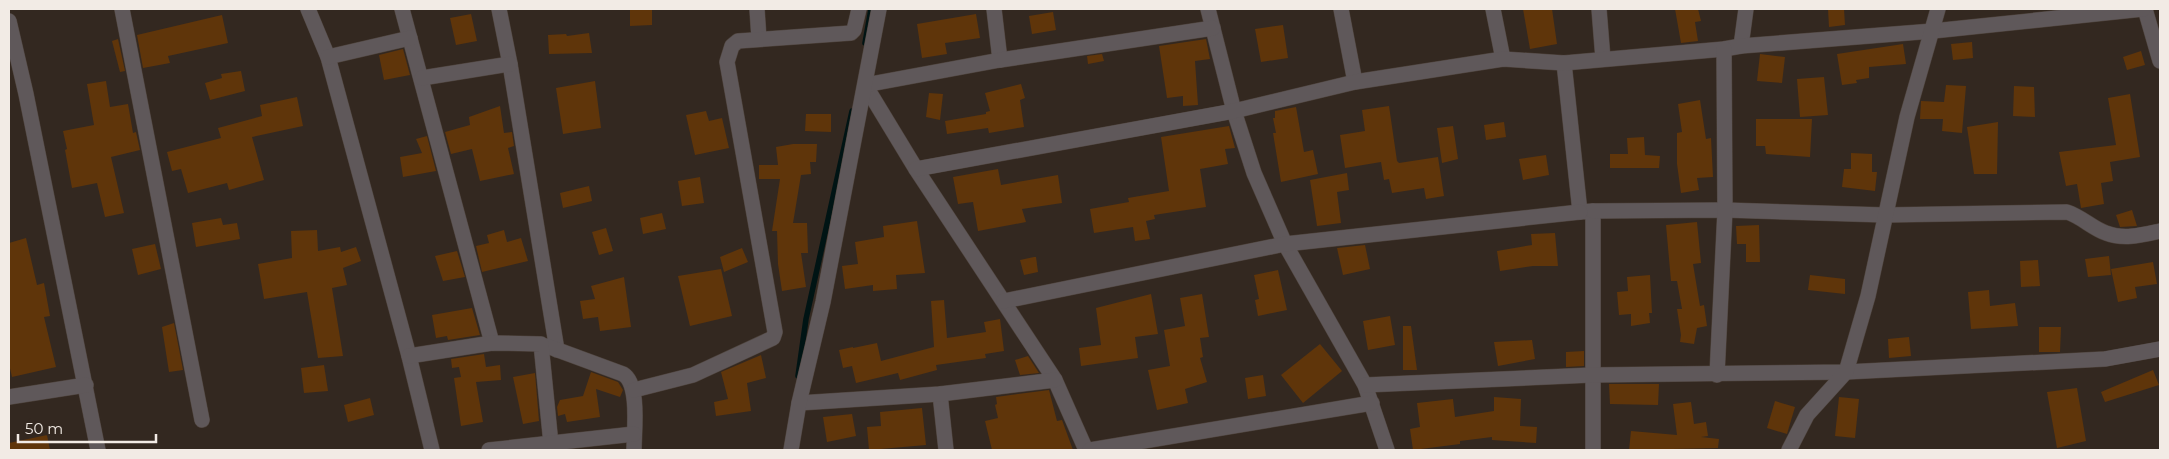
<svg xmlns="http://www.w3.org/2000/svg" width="2169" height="459" font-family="Montserrat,sans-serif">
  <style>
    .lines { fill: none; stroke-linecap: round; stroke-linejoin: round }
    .stream { stroke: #001414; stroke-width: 5.5 }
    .building { fill: #5f350a }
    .minor-casing { stroke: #4e433c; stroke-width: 16 }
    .minor { stroke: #5f585a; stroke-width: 15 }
  </style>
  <rect width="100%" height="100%" fill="#332820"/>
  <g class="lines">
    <!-- stream -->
    <g class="stream">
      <path d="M865,43L871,9"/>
      <path d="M798,376L806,319L852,111"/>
    </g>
  </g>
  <!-- building -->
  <g class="building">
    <path d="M630,9H652V25L630,26Z"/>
    <path d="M1523,9H1552L1557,44L1530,49Z"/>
    <path d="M1675,9H1698L1701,21L1695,22L1698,41L1681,43Z"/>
    <path d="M1828,9H1844L1845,25L1829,27Z"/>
    <path d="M1053,12L1056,30L1032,34L1029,16Z"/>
    <path d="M471,14L477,41L456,45L450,18Z"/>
    <path d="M976,14L980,38L945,43L947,54L922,58L917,24Z"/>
    <path d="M222,15L228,43L168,56L170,63L143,68L137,35Z"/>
    <path d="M1283,25L1288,58L1261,62L1255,29Z"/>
    <path d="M589,33L592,53L549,54L548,35L566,34L567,36Z"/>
    <path d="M118,39L125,71L120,72L112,41Z"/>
    <path d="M1206,39L1210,59L1195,61L1198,105L1183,106V96L1167,98L1159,46Z"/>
    <path d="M1972,42L1973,58L1953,60L1951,44Z"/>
    <path d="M1903,44L1906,64L1869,67V78L1856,80L1857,83L1842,85L1837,54Z"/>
    <path d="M403,49L410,75L384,80L379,55Z"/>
    <path d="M2141,51L2145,65L2127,70L2123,57Z"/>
    <path d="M1102,54L1104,61L1088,64L1087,56Z"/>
    <path d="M1760,54L1785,57L1782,83L1757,81Z"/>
    <path d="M241,71L245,91L210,100L205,83L222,78L221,74Z"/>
    <path d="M1824,77L1828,115L1800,117L1797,79Z"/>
    <path d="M106,81L110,107L128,104L133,133L136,132L140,150L111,157L124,213L105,217L97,183L72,188L65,150L67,149L63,131L94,125L87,84Z"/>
    <path d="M595,81L601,128L563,134L556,88Z"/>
    <path d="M1021,84L1025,98L1020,100L1024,127L989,133L988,128L947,134L945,121L986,114V112L990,111L985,93Z"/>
    <path d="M1946,85L1966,86L1962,133L1942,131L1943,119H1920L1921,101L1944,102Z"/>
    <path d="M2014,86L2034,87L2035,117L2013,116Z"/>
    <path d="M929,93L943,94L940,120L926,117Z"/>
    <path d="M2130,94L2140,157L2110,162L2113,181L2101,183L2104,204L2081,208L2077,184L2066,186L2059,152L2116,145L2108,98Z"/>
    <path d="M297,97L303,126L252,137L264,180L229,190L227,183L188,193L181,169L172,171L167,152L221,138L218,128L262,116L260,105Z"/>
    <path d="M1700,100L1706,139L1711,138L1713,177L1697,178L1699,190L1681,193L1677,164V133L1682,132L1678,104Z"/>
    <path d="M500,106L504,133L512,132L514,146L508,148L514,174L480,181L472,149L451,154L445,132L470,125L469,117Z"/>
    <path d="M1389,106L1397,161L1399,163L1438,157L1444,196L1426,199L1424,188L1392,193L1389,179L1384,180L1381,162L1345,168L1340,135L1365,131L1362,110Z"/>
    <path d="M1296,107L1304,152L1313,150L1318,174L1281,182L1273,133H1276L1273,118H1275V111Z"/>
    <path d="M706,111L709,121L722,118L729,148L695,155L686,115Z"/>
    <path d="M806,114H831V132L805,131Z"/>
    <path d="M1756,119H1812L1810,157L1766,154L1765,146H1756Z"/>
    <path d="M1504,122L1506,137L1486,140L1484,125Z"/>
    <path d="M1998,122L1997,174H1974L1967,127Z"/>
    <path d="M1229,126L1235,148L1225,149L1228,164L1200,169L1206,207L1154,215L1155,219L1146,221L1150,239L1135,241L1133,227L1094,233L1090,209L1129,202L1128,198L1169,191L1161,137Z"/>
    <path d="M1453,126L1458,159L1442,163L1437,128Z"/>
    <path d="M427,136L436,171L403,177L400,157L422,153L416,139Z"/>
    <path d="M1644,137L1645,155L1660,156L1659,168H1610V154H1628L1627,138Z"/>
    <path d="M793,144H817L816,162H810L811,174L801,175L793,223H807L808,253H801L806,287L782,291L778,264L777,231H772L780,179H759V165H778L776,147Z"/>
    <path d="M1851,153L1872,154V172H1877L1875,191L1842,187L1844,169H1851Z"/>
    <path d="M1546,155L1549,175L1523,180L1519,159Z"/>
    <path d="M998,169L1001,185L1058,175L1062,203L1022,209L1026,222L978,231L973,202L958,204L953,177Z"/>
    <path d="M1347,173L1349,190L1337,192L1341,223L1317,226L1310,180Z"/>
    <path d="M700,177L704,203L682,206L678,181Z"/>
    <path d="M589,186L592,201L563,208L560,193Z"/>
    <path d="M2132,210L2137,226L2120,227L2116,215Z"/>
    <path d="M662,213L666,229L643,234L640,218Z"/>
    <path d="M221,218L223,225L237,223L240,239L196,247L192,223Z"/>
    <path d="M917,221L925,273L896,275L897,289L873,291V285L845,289L842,266L858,264L855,242L884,237L883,226Z"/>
    <path d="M1697,222L1701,263L1693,264L1700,306L1704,305L1707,326L1697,328L1694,344L1680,342L1681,335L1677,309H1682L1677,281H1671L1666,225Z"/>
    <path d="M1759,225L1760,262H1746V244H1737L1736,226Z"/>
    <path d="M606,228L613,251L599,255L592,232Z"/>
    <path d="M317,230L318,251L340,247L341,252L356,247L361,261L343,268L347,285L332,288L343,356L318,358L307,292L264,299L258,264L292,258L291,231Z"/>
    <path d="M504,230L507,242L521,238L528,261L482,272L476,246L489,243L487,235Z"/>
    <path d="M1555,233L1558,266H1533L1500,271L1497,251L1532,245L1531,234Z"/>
    <path d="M26,238L37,285L44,283L50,316L44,317L56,367L12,377L9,364V243Z"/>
    <path d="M155,244L161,269L138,275L132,249Z"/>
    <path d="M1365,245L1370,269L1343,275L1337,248Z"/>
    <path d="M742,248L748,262L724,272L720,257Z"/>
    <path d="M457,251L465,277L443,281L435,256Z"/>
    <path d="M2109,256L2111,275L2088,277L2085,259Z"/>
    <path d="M1034,257H1036L1038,272L1024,275L1020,260Z"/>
    <path d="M2038,260L2040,286L2021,287L2020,261Z"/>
    <path d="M2153,262L2157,284L2135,287L2137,298L2118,302L2111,269Z"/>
    <path d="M721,269L732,316L690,326L678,276Z"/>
    <path d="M1278,270L1287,310L1258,316L1255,300L1259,299L1254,275Z"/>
    <path d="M1650,275L1652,313H1649L1650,323L1631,326V314L1619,315L1617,292L1628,291L1627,277Z"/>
    <path d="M1810,275L1845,279V294L1808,290Z"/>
    <path d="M624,277L631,327L600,331L598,317L583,319L580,301L595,299L591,286Z"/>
    <path d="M1989,290L1990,306L2015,303L2018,326L1971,329L1968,292Z"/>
    <path d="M1151,294L1158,334L1135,337L1138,358L1081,366L1079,348L1101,345L1096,308Z"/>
    <path d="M1202,294L1209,337L1200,338L1203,357L1200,358L1207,382L1185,389L1188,403L1157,410L1148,370L1170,366L1164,330L1185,326L1180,298Z"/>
    <path d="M944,300L947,338L986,332L984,322L1000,319L1004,351L985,354L986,358L936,365L937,370L900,380L898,373L856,383L852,366L843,368L839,350L853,347V348L877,343L881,361L934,347L931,301Z"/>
    <path d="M472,308L480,335L448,340L447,336L436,338L432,315Z"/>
    <path d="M1390,316L1395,345L1368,350L1363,321Z"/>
    <path d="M174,323L183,370L169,372L162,327Z"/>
    <path d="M1403,326H1411L1417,370H1403Z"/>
    <path d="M2039,327H2061L2060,352H2039Z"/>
    <path d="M1909,337L1911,356L1889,358L1888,339Z"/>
    <path d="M1532,340L1535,359L1498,366L1494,342Z"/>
    <path d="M1320,344L1342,371L1303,403L1281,375Z"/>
    <path d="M1584,351V366L1566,367V352Z"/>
    <path d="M484,354L486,367L500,365L501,380L476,382L483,422L461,426L454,378L461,377L459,367L452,368L451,359Z"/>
    <path d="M761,355L766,378L747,383L751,411L716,416L714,402L728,399L721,372Z"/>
    <path d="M1028,356L1039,373L1020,375L1015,360Z"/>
    <path d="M324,365L328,391L304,393L301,368Z"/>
    <path d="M2153,370L2159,385L2105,402L2101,392Z"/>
    <path d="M591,372L618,382L623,390L620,397L596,389L600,417L567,422L565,414L558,416L557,407L560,400L583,396Z"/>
    <path d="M535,373L539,421L523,424L513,377Z"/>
    <path d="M1263,375L1266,396L1248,399L1245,378Z"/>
    <path d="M1609,384H1659L1658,405L1610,404Z"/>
    <path d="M2077,388L2086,441L2057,448L2047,392Z"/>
    <path d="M1049,390L1057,421L1062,420L1073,450H992L985,421L998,418L995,405L997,404L996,397Z"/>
    <path d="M1494,397L1521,399L1520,426L1537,427L1536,443L1492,440V437L1460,441V444L1413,450L1410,429L1420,427L1417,403L1453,399L1455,417L1494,411Z"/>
    <path d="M1839,397L1859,399L1855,438L1835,436Z"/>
    <path d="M370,398L374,415L348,422L344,405Z"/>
    <path d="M1775,401L1795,407L1787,434L1767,428Z"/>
    <path d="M1691,402L1694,424L1706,422L1708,436L1701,437L1719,439L1718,448L1629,450L1631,431L1677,435L1673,404Z"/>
    <path d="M922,408L926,445L869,450L867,427L881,426L880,412Z"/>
    <path d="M852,414L856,436L827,442L823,417Z"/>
    <path d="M47,435L50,450H9V443Z"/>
  </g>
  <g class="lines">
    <defs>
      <g id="minor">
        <path d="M122,9L202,420"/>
        <path d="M308,9L328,57L409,356L432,450"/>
        <path d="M402,9L492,343"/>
        <path d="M499,9L510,64L557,350"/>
        <path d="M757,9L759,39"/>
        <path d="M994,9L1000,60"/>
        <path d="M1208,9L1234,111L1254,173L1285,244L1365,385L1387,450"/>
        <path d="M1341,9L1355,82"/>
        <path d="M1493,9L1503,59"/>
        <path d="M1599,9L1603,59"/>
        <path d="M2145,9L2160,61"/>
        <path d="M9,21L26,94L98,450"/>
        <path d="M1741,46L1746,9"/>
        <path d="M328,57L410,38"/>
        <path d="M1564,63L1580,212L1593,211V450"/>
        <path d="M422,78L510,64"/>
        <path d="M865,85L916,169L1055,380L1086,450"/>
        <path d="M865,85L1000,60L1213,28"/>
        <path d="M916,169L1234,111L1355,82L1503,59L1564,63L1724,49L1741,46L1933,31L2143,9"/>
        <path d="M1593,211L1725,210L1885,215L2067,212C2082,217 2092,228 2106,233C2124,240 2142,235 2160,231"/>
        <path d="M1004,301L1285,244L1580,212"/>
        <path d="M547,346L623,374C640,384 634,432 634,450"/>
        <path d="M409,356L492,343L541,344L551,444"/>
        <path d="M1717,375L1725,210L1724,49"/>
        <path d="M1365,385L1592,375L1846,372L2105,359L2160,349"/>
        <path d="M634,390L693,375L773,338L775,332L727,62L732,46L738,41L851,33L854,30L859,9"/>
        <path d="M940,394L946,450"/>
        <path d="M9,397L86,385"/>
        <path d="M799,403L940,394L1055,380"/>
        <path d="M489,450L634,434"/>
        <path d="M791,450L799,403L823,302L879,9"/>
        <path d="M1090,450L1372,403"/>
        <path d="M1789,450L1807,415L1846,372L1868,296L1907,117L1938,9"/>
      </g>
    </defs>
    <!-- minor casing -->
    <use href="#minor" class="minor-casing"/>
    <!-- minor -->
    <use href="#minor" class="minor"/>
  </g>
  <!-- border -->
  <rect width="2169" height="459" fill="none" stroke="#f2ebe5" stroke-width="20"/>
  <!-- scale -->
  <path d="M18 434v8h138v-8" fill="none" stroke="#f2ebe5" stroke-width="2.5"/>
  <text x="25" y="434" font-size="15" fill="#f2ebe5" stroke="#332820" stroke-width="4" paint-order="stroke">50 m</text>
</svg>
